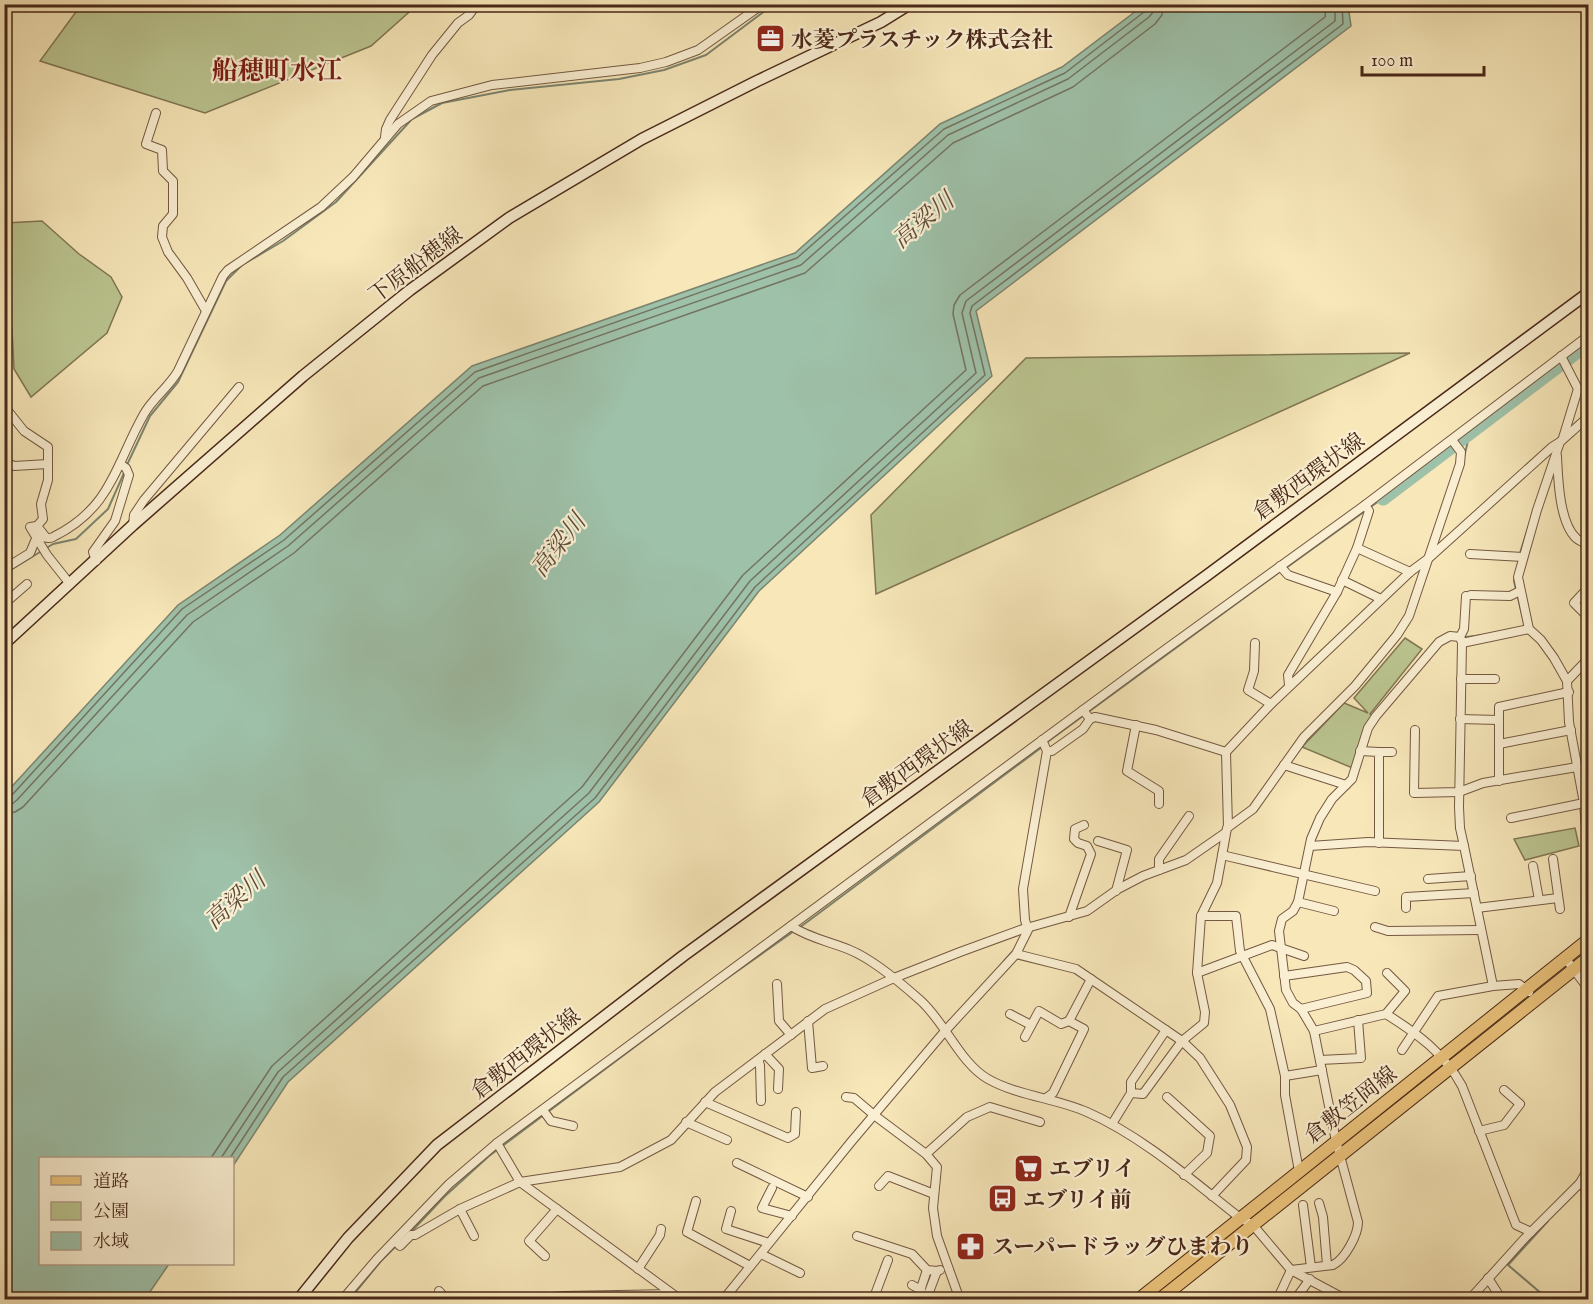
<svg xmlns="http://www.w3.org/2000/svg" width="1593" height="1304" font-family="'IM FELL English','Noto Serif JP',serif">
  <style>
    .green { fill: #bbc590; stroke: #827654; stroke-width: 1.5 }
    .water { fill: #9ec1a9; stroke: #7c846f; stroke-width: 1.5 }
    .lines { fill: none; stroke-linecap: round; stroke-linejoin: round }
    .shore { stroke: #747461; stroke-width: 1.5 }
    .stream { stroke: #7c846f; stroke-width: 2 }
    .river { stroke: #9ec1a9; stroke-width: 15 }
    .street-casing { stroke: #745841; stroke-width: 10 }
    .secondary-casing { stroke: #492819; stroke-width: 13 }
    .primary-casing { stroke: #492819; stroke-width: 14 }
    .street { stroke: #faefd2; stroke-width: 8 }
    .secondary { stroke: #faefd2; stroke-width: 10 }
    .primary { stroke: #ecc47c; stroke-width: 12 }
    .labels { text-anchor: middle; stroke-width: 4.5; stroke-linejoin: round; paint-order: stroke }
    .poi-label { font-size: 22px; font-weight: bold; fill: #492819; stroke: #faefd2; text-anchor: start }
    .street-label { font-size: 22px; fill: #492819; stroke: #faefd2 }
    .water-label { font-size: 24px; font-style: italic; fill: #5e4e3d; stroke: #faefd2 }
    .quarter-label { font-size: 26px; font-weight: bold; fill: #7a1f14; stroke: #faefd2 }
  </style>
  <rect width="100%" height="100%" fill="#f7e7b9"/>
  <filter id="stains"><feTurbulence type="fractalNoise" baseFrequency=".00333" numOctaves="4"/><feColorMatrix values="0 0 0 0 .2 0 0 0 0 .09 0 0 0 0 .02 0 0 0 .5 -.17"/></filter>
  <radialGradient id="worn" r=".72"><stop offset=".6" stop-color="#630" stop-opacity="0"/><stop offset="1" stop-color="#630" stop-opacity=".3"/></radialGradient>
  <!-- green -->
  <g class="green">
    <path d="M81,5V4L417,5L371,46L205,113L40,61Z"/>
    <path d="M42,221L79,254L111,277L122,297L107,333L31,397L14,369L12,329L9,316L5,314V223Z"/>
    <path d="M1410,353L876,594L871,515L1026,358Z"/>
    <path d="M1405,638L1422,649L1370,714L1376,717L1355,769L1302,747L1344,703L1368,713L1354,698Z"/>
    <path d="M1575,828L1579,846L1525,860L1514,839Z"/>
  </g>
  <!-- water -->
  <path class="water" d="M1144,5H1348L1351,26L976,311L992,376L759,591L599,802L288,1082L233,1166L232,1158H40V1264H169L145,1299H5V794L178,605L280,535L472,366L795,253L940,124L1062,67Z"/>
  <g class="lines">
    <!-- shore -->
    <g class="shore">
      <path d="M4,797L12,795L182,609L284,540L475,372L797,258L944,129L1065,73L1144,12L1147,4"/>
      <path d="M4,805L12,804L17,800L187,615L288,546L479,378L801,265L948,135L1068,79L1149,17L1154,11V4"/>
      <path d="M4,814L15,812L23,807L193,622L294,553L483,386L805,273L953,143L1073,87L1155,24L1162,15L1163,4"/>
      <path d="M211,1158L272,1066L582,787L743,575L966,370L953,314L954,305L960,295L1325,17L1326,4"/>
      <path d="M221,1158L278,1072L589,793L750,581L976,373L962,313L966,301L1335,21V4"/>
      <path d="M230,1158L283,1077L595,798L755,587L985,375L970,313L972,306L1343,24L1342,4"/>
    </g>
    <!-- stream -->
    <g class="stream">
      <path d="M1464,457L1470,433"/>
      <path d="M126,467L150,416L178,382L226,281L242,265L283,241L336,202L412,119L442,103L510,90L619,79L664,70L706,55L774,4"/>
      <path d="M1520,553L1530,522"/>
      <path d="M1519,559L1514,581L1524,623"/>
      <path d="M1286,568L1383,498"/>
      <path d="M4,574L53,544L76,539L108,509L124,473"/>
      <path d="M1466,637L1483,635"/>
      <path d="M1046,743L1281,571"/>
      <path d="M1305,743L1317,729"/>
      <path d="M1144,872L1155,868"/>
      <path d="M799,928L1042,747"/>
      <path d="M1004,961L1014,950"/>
      <path d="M1548,1221L1508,1265L1549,1300"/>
      <path d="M410,1233L444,1197L489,1156L716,986L794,931"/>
      <path d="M682,1296L712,1300"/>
      <path d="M349,1300L381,1261L397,1245"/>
    </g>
    <!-- river -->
    <path class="river" d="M1383,498L1588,343"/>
    <defs>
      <g id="street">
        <path d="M156,113L146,144L162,150L163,171L173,181V214L163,226L162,237L168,252L187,278L206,311"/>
        <path d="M385,137L386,129L390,120L432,55L458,23L469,15L477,4"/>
        <path d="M1561,356L1578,389L1563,438"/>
        <path d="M4,406L24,431L48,447V480L41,504L43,519L37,526L45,536"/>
        <path d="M1588,417L1560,442L1537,510L1518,577L1529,629L1541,640L1554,658L1567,681L1588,659"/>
        <path d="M1557,456C1558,477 1559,522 1576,538C1579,541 1585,543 1588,545"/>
        <path d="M4,461L14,466L48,464"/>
        <path d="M133,525L134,515L144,500L239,387"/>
        <path d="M37,526L30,527L47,555L70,584"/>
        <path d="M41,538C47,536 48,540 53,537C112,508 115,465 144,414C153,398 169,387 178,371L223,276L228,270L321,207L353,177L398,124L431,101L492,85L640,68L666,62L698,50L763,4"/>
        <path d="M1357,548L1410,572"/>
        <path d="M1470,554L1523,557"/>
        <path d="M96,561L93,552L115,521L129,475L126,468L120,464"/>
        <path d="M1280,566L1288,575L1337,592"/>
        <path d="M4,569L30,553L35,541"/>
        <path d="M1342,580L1381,599"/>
        <path d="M1588,588L1574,603L1588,617"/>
        <path d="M1471,595L1510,596L1520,591"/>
        <path d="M4,604L27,584"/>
        <path d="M1460,637L1464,629L1466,596"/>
        <path d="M1255,643L1254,671L1248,690L1271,704L1410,572L1429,558L1552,447L1560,442"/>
        <path d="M1462,643L1459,807L1460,828L1464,846"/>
        <path d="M1461,679H1495"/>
        <path d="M1567,681L1569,722L1584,803L1588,851"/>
        <path d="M1289,685L1288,675L1337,592L1357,548L1369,511L1365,505"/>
        <path d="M1083,710L1090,719L1095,717L1156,730L1226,752"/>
        <path d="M1460,719L1498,720"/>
        <path d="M1136,725L1127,771L1159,791V804"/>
        <path d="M1415,730L1414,793L1459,792L1483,783L1577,767"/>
        <path d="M1499,744L1571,730"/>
        <path d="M1047,751H1052L1083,729L1090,719"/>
        <path d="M1360,751L1379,752V843"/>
        <path d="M1379,752H1392"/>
        <path d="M1284,765L1346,785"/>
        <path d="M1499,781V707L1569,692"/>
        <path d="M1511,818L1584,803"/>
        <path d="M1228,827L1226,752L1271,704"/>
        <path d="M1098,841L1127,850L1116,891"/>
        <path d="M1310,846L1368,842L1464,846L1493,986"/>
        <path d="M1222,855L1375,891"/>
        <path d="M1553,859L1560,909"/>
        <path d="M1533,866L1539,900"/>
        <path d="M1159,870V859L1189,816"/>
        <path d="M1428,879L1471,876"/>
        <path d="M1298,902L1334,911"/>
        <path d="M1406,908V897L1474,893"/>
        <path d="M1477,908L1558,898"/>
        <path d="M1201,916H1236L1240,951L1270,1009L1285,1076V1095L1299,1171"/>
        <path d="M1069,917L1091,854L1087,846L1078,843L1074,839L1075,829L1084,825"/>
        <path d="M791,926C809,938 831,942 850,950C872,959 902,984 920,1000C945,1022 960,1063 988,1079C1018,1096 1056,1098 1087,1112C1142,1136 1193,1181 1240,1218L1253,1225L1291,1270L1347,1300"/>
        <path d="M1375,927L1388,931L1481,930"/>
        <path d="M1016,954L1076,969L1182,1041L1200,1058L1230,1105L1247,1147L1246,1160L1212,1196"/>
        <path d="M1566,959L1584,983H1588"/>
        <path d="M1197,973L1272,945L1304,956"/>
        <path d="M1284,976L1347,967L1354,970L1366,981L1367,993L1301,1009"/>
        <path d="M777,984L779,1021L791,1035"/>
        <path d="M1010,1014L1031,1025"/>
        <path d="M1386,1014C1418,1034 1444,1053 1462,1086L1516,1225L1531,1232"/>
        <path d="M808,1021L812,1068L823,1066"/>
        <path d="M1314,1031L1386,1014L1405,991L1387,973"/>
        <path d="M1025,1037L1039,1011L1061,1024L1069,1021"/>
        <path d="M1402,1050L1438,996L1493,986L1519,984L1529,992"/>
        <path d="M765,1054L779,1069L778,1089"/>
        <path d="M758,1060L760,1065L761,1101"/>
        <path d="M1320,1060L1361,1058L1358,1020"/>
        <path d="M1285,1076L1322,1070"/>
        <path d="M1131,1093L1143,1094L1182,1041L1204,1023L1205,1012L1197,973L1201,916L1217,883L1227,828L1253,809L1304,737L1355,686L1397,635L1409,616L1460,464L1461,452L1452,440"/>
        <path d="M846,1097L854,1098L874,1115L926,1154L937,1167L933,1208L937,1236L960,1300"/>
        <path d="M1167,1097L1210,1136L1207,1153L1184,1175"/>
        <path d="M1046,1098L1053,1093L1084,1029L1069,1021L1091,979"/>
        <path d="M705,1102L788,1138L795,1134L796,1112"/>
        <path d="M543,1110L551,1121L573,1126"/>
        <path d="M686,1122L727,1140"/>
        <path d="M1112,1124L1131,1093V1082L1166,1030"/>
        <path d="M1479,1131L1504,1125L1520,1104L1504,1090"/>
        <path d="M497,1143L520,1182L681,1300"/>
        <path d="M926,1154L967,1117L990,1107L1040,1122"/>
        <path d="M737,1163L808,1197"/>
        <path d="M1580,1183L1588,1190"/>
        <path d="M879,1186L888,1176L934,1194"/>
        <path d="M772,1188L762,1208L792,1216"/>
        <path d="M696,1201L687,1232L750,1266"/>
        <path d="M1319,1203L1323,1217L1327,1265"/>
        <path d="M1303,1205L1311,1267"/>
        <path d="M460,1209L474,1236"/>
        <path d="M731,1211L726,1229L769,1243"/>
        <path d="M857,1236L912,1254L927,1270L937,1271"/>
        <path d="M395,1241L400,1246L411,1235H415L460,1209L520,1182L620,1167L671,1140L715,1092L825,1009L894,978L960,952L1023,929L1087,911L1118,889L1143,876L1186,860L1225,833"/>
        <path d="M761,1254L800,1273"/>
        <path d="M545,1256L529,1241L557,1209"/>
        <path d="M638,1269L660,1235L661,1229"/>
        <path d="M1291,1270L1333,1265C1345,1259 1358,1235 1358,1222L1336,1141L1314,1031L1301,1009L1293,1003L1286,990L1279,931L1282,919L1293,911L1298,902L1311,839L1320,818L1332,799L1352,779L1368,728L1376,716L1439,642L1450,636L1460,637L1462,643L1529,629"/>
        <path d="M1488,1278L1502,1300"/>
        <path d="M912,1285L921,1290"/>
        <path d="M439,1291L447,1300"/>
        <path d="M342,1300L377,1259L449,1184L497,1143L1148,662L1365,505L1588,336"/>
        <path d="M520,1300L564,1296L672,1294"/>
        <path d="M723,1300L851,1142L945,1031L1016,954L1028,930L1025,920L1023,889L1047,751L1042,740"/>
        <path d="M873,1300L888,1260"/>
        <path d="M917,1300L927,1270"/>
        <path d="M926,1300L937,1271L940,1270"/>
        <path d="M1277,1300L1291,1270"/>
        <path d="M1297,1300V1297L1310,1279"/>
        <path d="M1469,1300L1525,1238L1580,1183L1588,1169"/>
      </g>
      <g id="secondary">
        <path d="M4,644L133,525L303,376L410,290L509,218L642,139L757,81L881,22L910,4"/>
        <path d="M298,1300L348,1238L437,1145L683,956L1206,576L1588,293"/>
      </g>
      <g id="primary">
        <path d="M1138,1300C1288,1180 1439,1061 1588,940"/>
        <path d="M1159,1300L1588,958"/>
      </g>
    </defs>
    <!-- street casing -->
    <use href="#street" class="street-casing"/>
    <!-- secondary casing -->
    <use href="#secondary" class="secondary-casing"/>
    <!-- primary casing -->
    <use href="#primary" class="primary-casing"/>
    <!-- street -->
    <use href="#street" class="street"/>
    <!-- secondary -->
    <use href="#secondary" class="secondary"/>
    <!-- primary -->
    <use href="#primary" class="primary"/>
  </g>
  <!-- icons -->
  <defs>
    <symbol id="office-square" viewBox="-11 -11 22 22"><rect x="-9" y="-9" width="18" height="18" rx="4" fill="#8f2418" stroke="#faefd2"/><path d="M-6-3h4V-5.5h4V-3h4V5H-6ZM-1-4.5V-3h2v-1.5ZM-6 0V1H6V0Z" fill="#fff"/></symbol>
    <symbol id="supermarket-square" viewBox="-11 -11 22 22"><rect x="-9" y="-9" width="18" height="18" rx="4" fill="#8f2418" stroke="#faefd2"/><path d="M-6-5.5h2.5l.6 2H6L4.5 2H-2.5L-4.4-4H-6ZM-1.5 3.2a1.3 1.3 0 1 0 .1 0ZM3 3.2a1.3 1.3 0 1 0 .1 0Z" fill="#fff"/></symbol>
    <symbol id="bus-square" viewBox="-11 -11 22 22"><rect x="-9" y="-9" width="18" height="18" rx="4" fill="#8f2418" stroke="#faefd2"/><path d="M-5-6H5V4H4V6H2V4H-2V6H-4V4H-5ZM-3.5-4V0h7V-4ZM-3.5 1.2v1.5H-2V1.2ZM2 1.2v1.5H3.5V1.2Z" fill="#fff"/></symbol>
    <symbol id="pharmacy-square" viewBox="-11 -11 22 22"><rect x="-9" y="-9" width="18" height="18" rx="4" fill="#8f2418" stroke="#faefd2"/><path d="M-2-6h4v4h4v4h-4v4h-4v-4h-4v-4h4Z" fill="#fff"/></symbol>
  </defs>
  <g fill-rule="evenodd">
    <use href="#office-square" x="754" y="22" width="33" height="33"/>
    <use href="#supermarket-square" x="1012" y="1152" width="33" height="33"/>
    <use href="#bus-square" x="986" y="1182" width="33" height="33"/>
    <use href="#pharmacy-square" x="954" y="1230" width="33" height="33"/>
  </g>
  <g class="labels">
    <!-- poi labels -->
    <g class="poi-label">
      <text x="791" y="47">水菱プラスチック株式会社</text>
      <text x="1049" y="1176">エブリイ</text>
      <text x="1023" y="1207">エブリイ前</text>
      <text x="992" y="1254">スーパードラッグひまわり</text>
    </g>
    <!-- street labels -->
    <g class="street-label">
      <text transform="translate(415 264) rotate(-37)" y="8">下原船穂線</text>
      <text transform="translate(1308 476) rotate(-36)" y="8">倉敷西環状線</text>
      <text transform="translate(916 763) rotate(-36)" y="8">倉敷西環状線</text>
      <text transform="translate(525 1053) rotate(-38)" y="8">倉敷西環状線</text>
      <text transform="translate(1350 1104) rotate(-38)" y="8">倉敷笠岡線</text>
    </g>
    <!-- water labels -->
    <g class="water-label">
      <text transform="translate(923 220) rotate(-40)" y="8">高梁川</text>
      <text transform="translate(558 545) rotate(-52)" y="8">高梁川</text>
      <text transform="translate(235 900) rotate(-42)" y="8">高梁川</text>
    </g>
    <!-- quarter labels -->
    <g class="quarter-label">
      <text x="277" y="79">船穂町水江</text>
    </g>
  </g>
  <!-- margin -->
  <rect width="1593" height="1304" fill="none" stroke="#f7e7b9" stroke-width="24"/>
  <rect x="6" y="6" width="1581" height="1292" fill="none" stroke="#492819" stroke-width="3"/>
  <rect x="12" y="12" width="1569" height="1280" fill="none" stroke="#492819" stroke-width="1.5"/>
  <!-- legend -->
  <rect x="39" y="1157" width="195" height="108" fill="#faefd2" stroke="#b39f88" stroke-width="1.5"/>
  <rect x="51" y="1176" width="30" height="9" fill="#ecc47c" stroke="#b39f88" stroke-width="1.5"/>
  <text x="93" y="1187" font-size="18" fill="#492819">道路</text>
  <rect x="51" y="1202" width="30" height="18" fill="#bbc590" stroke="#b39f88" stroke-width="1.5"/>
  <text x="93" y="1217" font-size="18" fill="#492819">公園</text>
  <rect x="51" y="1232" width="30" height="18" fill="#9ec1a9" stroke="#b39f88" stroke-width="1.5"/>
  <text x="93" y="1247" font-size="18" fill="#492819">水域</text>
  <!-- scale -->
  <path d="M1362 66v9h122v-9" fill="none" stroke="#492819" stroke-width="3"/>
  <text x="1371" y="66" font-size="18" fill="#492819" stroke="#faefd2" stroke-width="4.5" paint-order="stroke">100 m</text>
  <rect width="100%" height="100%" filter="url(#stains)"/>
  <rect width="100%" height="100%" fill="url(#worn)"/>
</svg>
